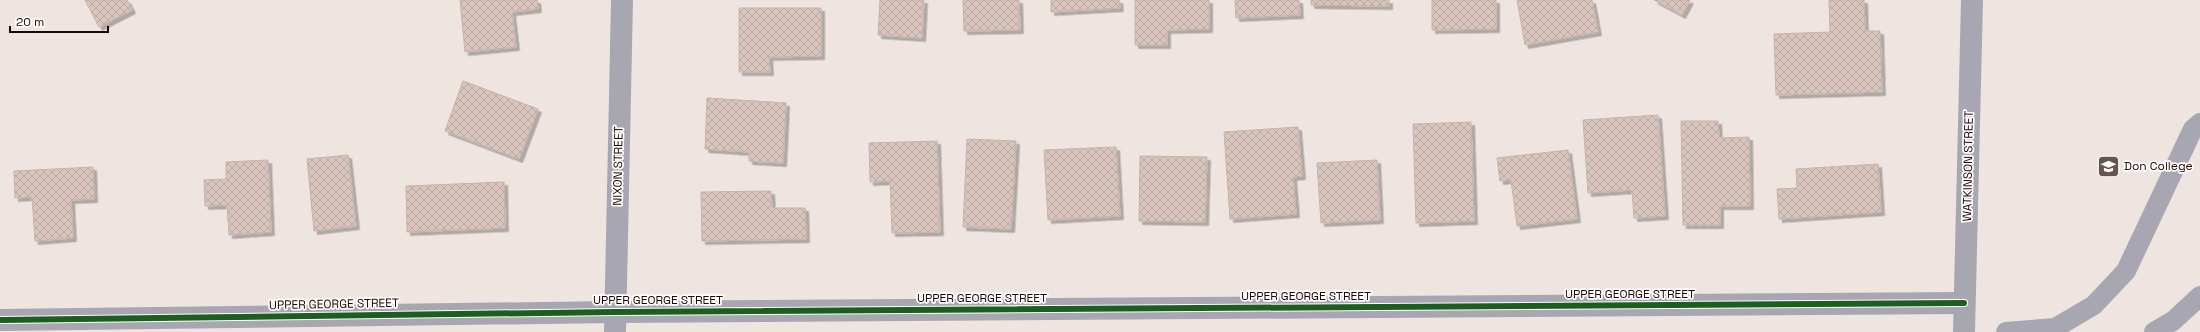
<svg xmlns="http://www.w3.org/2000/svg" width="2200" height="332" font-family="'Space Grotesk',sans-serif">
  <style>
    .building { fill: url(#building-cross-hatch); stroke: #c6b3ab; filter: url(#shadow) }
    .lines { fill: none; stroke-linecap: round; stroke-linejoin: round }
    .service { stroke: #a7a6b1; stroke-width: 20 }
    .minor { stroke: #a7a6b1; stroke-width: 22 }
    .tertiary { stroke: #a7a6b1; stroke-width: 22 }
    .cycleway-casing { stroke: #fff; stroke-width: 8 }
    .cycleway { stroke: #1b5e20; stroke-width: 6 }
    .labels { text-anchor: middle; stroke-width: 3.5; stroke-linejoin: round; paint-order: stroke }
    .street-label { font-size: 12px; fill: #200400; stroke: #fff }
    .poi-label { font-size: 12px; fill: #200400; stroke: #fff; text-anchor: start }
  </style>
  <defs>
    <pattern id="building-cross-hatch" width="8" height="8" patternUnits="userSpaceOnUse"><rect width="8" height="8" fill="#d9c5bd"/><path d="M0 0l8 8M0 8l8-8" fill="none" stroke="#baa8a1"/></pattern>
    <filter id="shadow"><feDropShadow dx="3.5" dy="3.5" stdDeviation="0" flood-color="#0004"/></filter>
  </defs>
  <rect width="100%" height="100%" fill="#eee5e1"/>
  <!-- building -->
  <g class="building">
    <path d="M85,0H127L132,10L99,27Z"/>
    <path d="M460,0H537L538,9L512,12L516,47L465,52Z"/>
    <path d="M880,0H924L922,38L878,35Z"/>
    <path d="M963,0H1019L1020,30L964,31Z"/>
    <path d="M1051,0H1119L1120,8L1051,12Z"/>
    <path d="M1135,0H1209V29L1167,30V45H1135Z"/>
    <path d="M1235,0H1299L1300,15L1236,18Z"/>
    <path d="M1311,0H1389V6L1311,5Z"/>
    <path d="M1432,0H1496V29L1432,30Z"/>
    <path d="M1517,0H1592L1598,32L1525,45Z"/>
    <path d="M1654,0H1690L1682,15Z"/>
    <path d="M1829,0H1864L1865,31H1880L1882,92L1776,95L1774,34L1830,32Z"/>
    <path d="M739,8H821V56L769,57L770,72H739Z"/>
    <path d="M463,81L538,109L519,159L445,131Z"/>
    <path d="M707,98L786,103L783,163L749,161V152L705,149Z"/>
    <path d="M1658,115L1665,216L1634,218L1632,190L1588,193L1583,120Z"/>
    <path d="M1681,121H1718L1719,138L1749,137L1750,206H1720V225H1683Z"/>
    <path d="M1471,122L1474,221L1416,223L1413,124Z"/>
    <path d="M1298,127L1302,176L1293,177L1296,214L1230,219L1224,132Z"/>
    <path d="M967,139L1016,141L1011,229L963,227Z"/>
    <path d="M937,141L940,232L892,233L890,181L870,182L869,143Z"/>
    <path d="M1116,147L1120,216L1048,220L1044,150Z"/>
    <path d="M1568,150L1577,219L1517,226L1511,180L1500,181L1497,158Z"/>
    <path d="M348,155L356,226L314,231L307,159Z"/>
    <path d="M1140,156L1207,157L1205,222L1139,221Z"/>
    <path d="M268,160L271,232L229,235L227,205L205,206L204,180L226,179V162Z"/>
    <path d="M1377,160L1380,220L1321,223L1317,163Z"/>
    <path d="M1878,164L1881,212L1779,219L1777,189L1797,188L1796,169Z"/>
    <path d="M93,167L94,199L71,200L73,238L35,241L32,197L15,198L14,171Z"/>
    <path d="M504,182L505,228L407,232L406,186Z"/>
    <path d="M771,191L772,208H805L806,239L702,241L701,192Z"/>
  </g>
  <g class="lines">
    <!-- service -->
    <g class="service">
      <path d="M2006,332L2055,328L2094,305L2126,271L2193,129L2200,123"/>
      <path d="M2154,332L2173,321L2200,296"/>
    </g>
    <!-- minor -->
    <g class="minor">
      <path d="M0,320L615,312L1964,303"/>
      <path d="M1964,332L1972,0"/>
    </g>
    <!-- tertiary -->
    <path class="tertiary" d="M615,332L622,0"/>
    <defs>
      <path id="cycleway" d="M0,320L615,312L1964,303"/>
    </defs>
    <!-- cycleway casing -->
    <use href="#cycleway" class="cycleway-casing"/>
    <!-- cycleway -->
    <use href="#cycleway" class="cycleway"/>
  </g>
  <!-- icons -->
  <defs>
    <symbol id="school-square" viewBox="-11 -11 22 22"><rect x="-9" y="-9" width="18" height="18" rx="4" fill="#68534f" stroke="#fff"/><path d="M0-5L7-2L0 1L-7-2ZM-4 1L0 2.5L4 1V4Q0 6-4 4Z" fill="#fff"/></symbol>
  </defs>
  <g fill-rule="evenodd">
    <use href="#school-square" x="2096" y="154" width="25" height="25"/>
  </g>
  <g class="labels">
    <!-- street labels -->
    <g class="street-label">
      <text transform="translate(618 166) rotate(-89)" y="4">NIXON STREET</text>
      <text transform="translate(1968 166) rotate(-89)" y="4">WATKINSON STREET</text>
      <text x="1630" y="298">UPPER GEORGE STREET</text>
      <text x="1306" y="300">UPPER GEORGE STREET</text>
      <text x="982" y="302">UPPER GEORGE STREET</text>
      <text x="658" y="304">UPPER GEORGE STREET</text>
      <text transform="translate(334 304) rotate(-1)" y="4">UPPER GEORGE STREET</text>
    </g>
    <!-- poi labels -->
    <g class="poi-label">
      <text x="2124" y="170">Don College</text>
    </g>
  </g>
  <!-- scale -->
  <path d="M10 26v6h98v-6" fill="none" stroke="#200400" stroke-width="2"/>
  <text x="16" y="26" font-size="12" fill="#200400" stroke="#ffffff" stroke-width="3" paint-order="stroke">20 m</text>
</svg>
